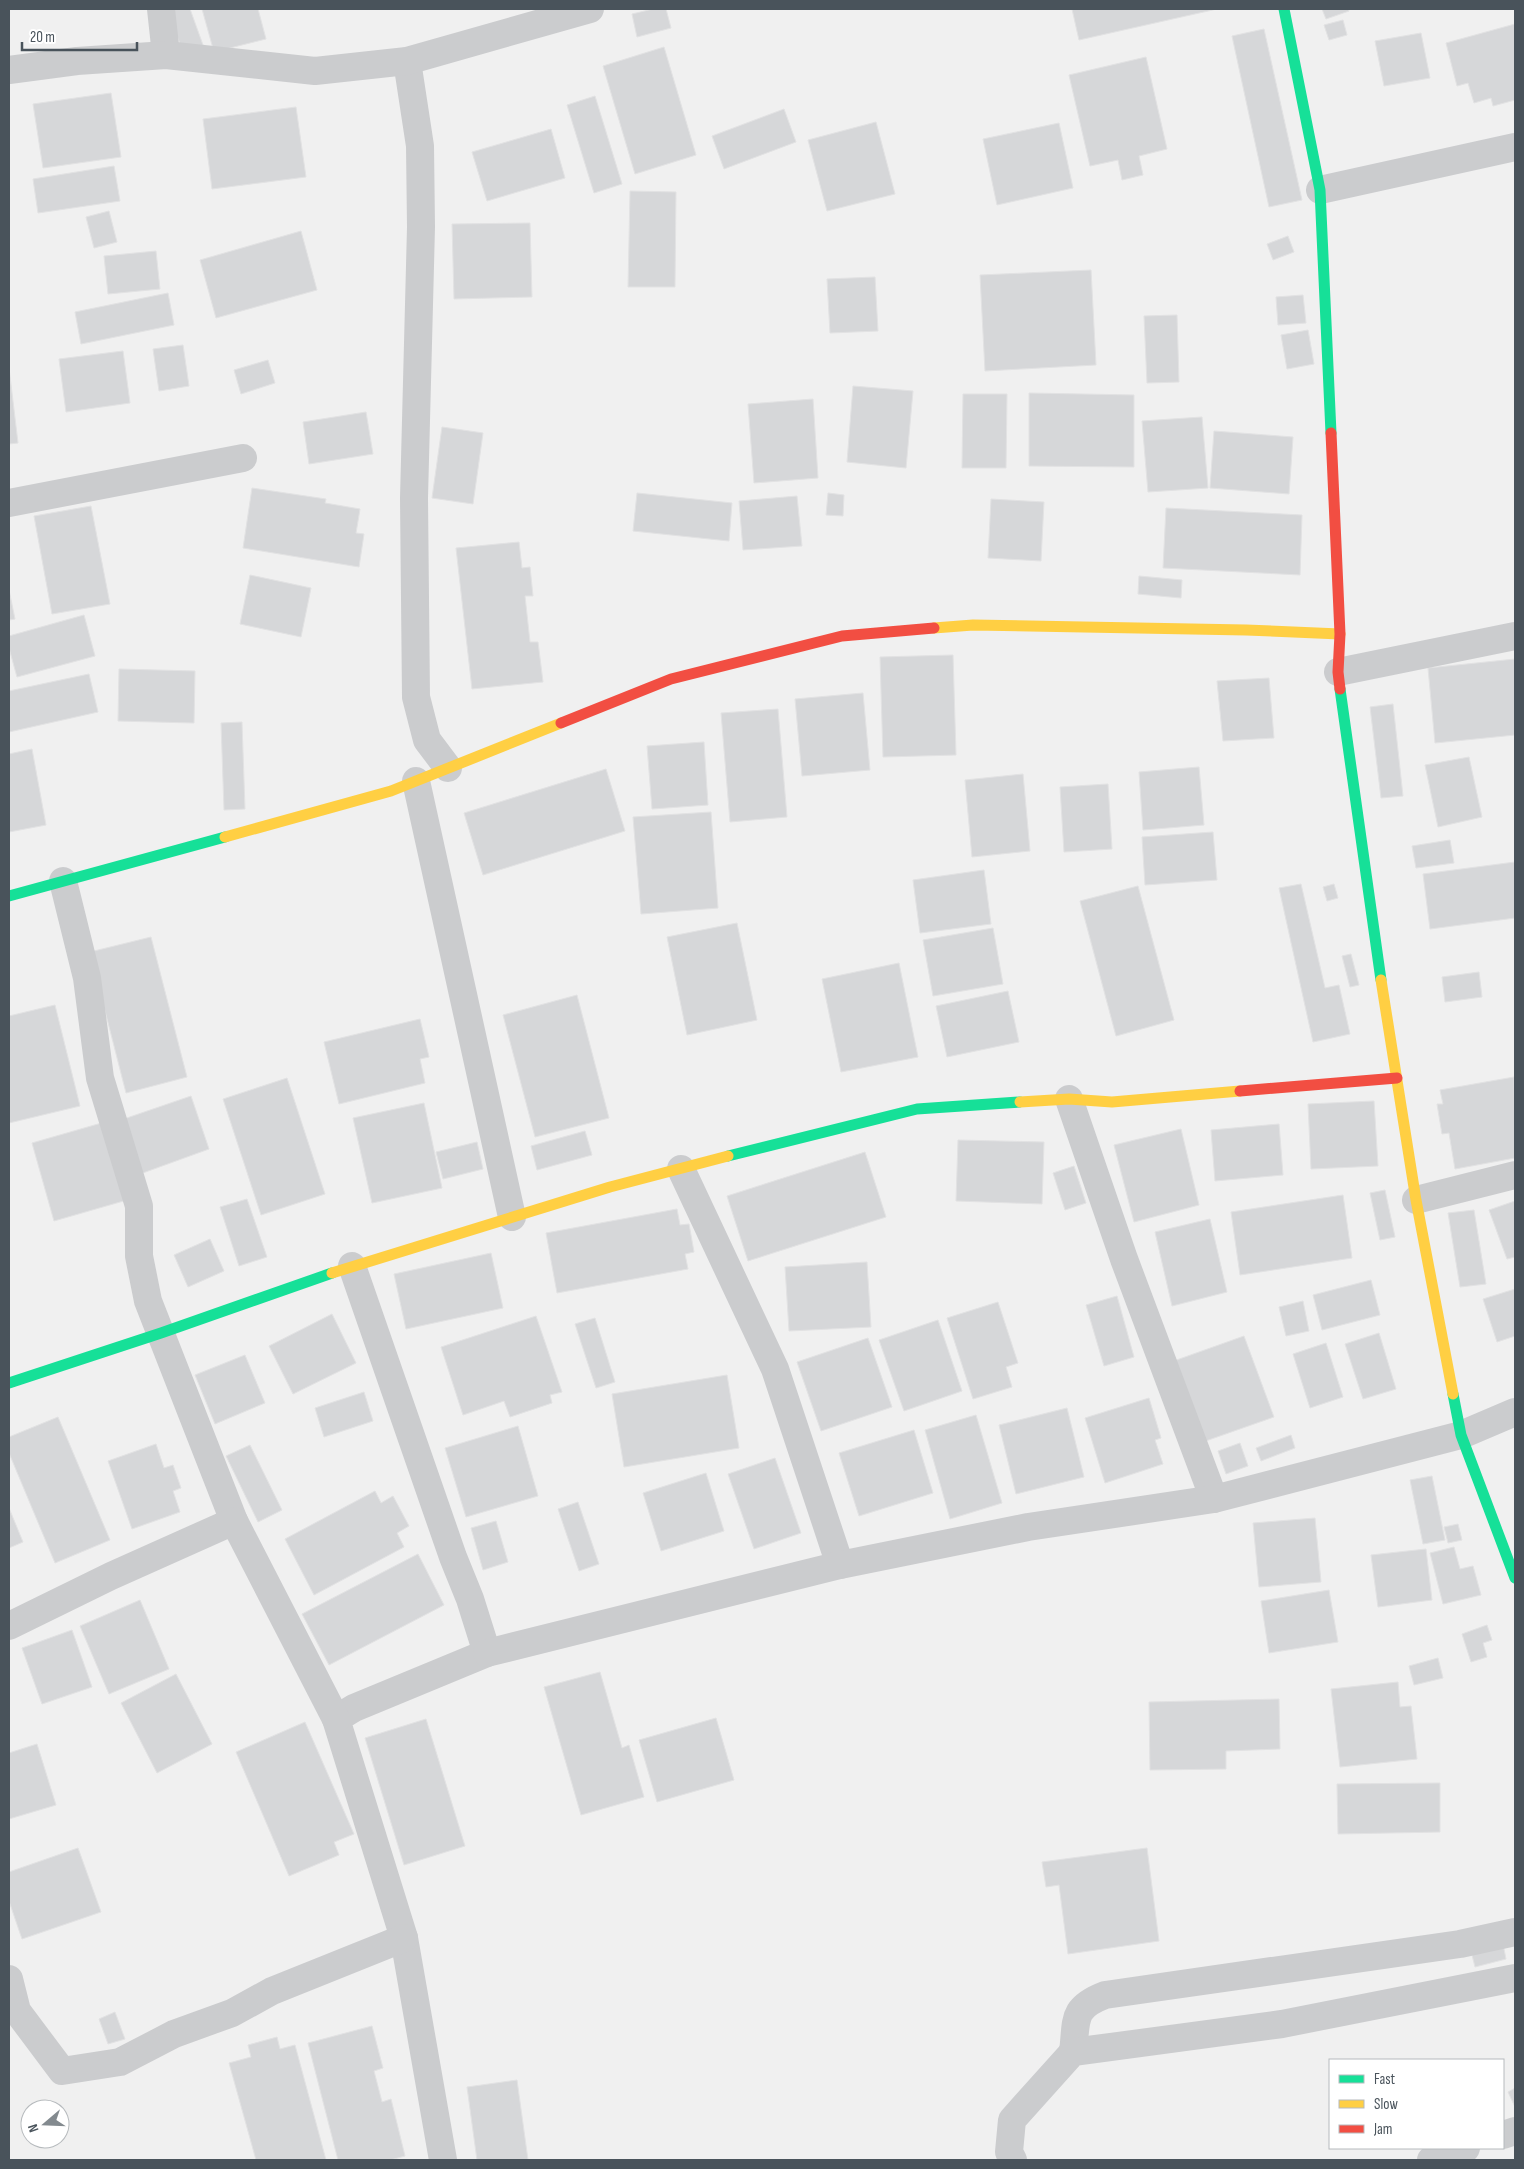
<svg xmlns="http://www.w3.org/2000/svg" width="1524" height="2169" font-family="'Sofia Sans Condensed',sans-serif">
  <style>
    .building { fill: #d6d7d9; stroke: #e2e2e3 }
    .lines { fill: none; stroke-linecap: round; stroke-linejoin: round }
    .street { stroke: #cbccce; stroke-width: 28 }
    .fast { stroke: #16e098; stroke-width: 11 }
    .slow { stroke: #ffcf43; stroke-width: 11 }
    .jam { stroke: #f24e42; stroke-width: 11 }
  </style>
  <rect width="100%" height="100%" fill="#f0f0f0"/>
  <!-- building -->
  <g class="building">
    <path d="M167,9H190L203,45L183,52Z"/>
    <path d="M202,9H258L266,39L214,52Z"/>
    <path d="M653,9H666L671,28L637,37L632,14Z"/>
    <path d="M1072,9H1217L1079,40Z"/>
    <path d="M1322,9H1348L1349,11L1326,19Z"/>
    <path d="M1343,20L1347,35L1329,40L1324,25Z"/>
    <path d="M1515,24V100L1493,106L1491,98L1474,103L1468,83L1457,86L1446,43Z"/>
    <path d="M1264,29L1302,200L1269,207L1232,36Z"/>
    <path d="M1421,33L1430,78L1384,86L1375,41Z"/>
    <path d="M664,47L696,155L635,174L603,66Z"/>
    <path d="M1146,57L1167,149L1139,156L1143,175L1122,180L1118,160L1090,166L1069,75Z"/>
    <path d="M111,93L121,157L43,168L33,104Z"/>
    <path d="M595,96L622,184L594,193L567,105Z"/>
    <path d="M296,107L306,177L212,189L203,119Z"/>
    <path d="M784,109L796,142L724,169L712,136Z"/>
    <path d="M876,122L895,194L827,211L808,140Z"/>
    <path d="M1059,123L1073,188L997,205L983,139Z"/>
    <path d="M551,129L565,178L487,201L472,152Z"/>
    <path d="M114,166L120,201L38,213L33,179Z"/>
    <path d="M630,191L676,192L675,287H628Z"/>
    <path d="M109,211L117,242L94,248L86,217Z"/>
    <path d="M530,223L532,297L454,299L452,224Z"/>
    <path d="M301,231L317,290L216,318L200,260Z"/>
    <path d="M1288,236L1294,252L1273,260L1267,244Z"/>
    <path d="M156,251L160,289L108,294L104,256Z"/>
    <path d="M1091,270L1096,365L985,371L980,275Z"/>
    <path d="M875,277L878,331L830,333L827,279Z"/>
    <path d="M168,293L174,325L81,344L75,312Z"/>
    <path d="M1303,295L1306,323L1278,325L1276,297Z"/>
    <path d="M1177,315L1179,382L1147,383L1144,316Z"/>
    <path d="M1308,330L1314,364L1287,369L1281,335Z"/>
    <path d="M183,345L189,386L159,391L153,349Z"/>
    <path d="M123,351L130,403L66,412L59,359Z"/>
    <path d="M268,360L275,383L241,394L234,370Z"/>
    <path d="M9,368L18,443L9,444Z"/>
    <path d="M853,386L913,391L906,468L847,462Z"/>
    <path d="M1029,393L1134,395V467L1029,466Z"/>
    <path d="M963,394H1007L1006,468H962Z"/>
    <path d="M813,399L818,478L754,483L748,404Z"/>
    <path d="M366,412L373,454L309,464L303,422Z"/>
    <path d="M1202,417L1208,488L1148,492L1142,421Z"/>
    <path d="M442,427L483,433L473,504L432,498Z"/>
    <path d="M1214,431L1293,437L1289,494L1210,488Z"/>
    <path d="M252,488L326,499L325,503L360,509L356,533L364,534L359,567L243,548Z"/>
    <path d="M637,493L732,503L729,541L633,531Z"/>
    <path d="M828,493L844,495L843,516L826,515Z"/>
    <path d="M797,496L802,546L743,550L739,501Z"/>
    <path d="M991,499L1044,502L1041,561L988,558Z"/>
    <path d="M91,506L110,604L52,614L34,516Z"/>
    <path d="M1166,508L1302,515L1300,575L1163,568Z"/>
    <path d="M519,542L522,568L530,567L533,596H525L530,642H538L543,682L472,689L456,548Z"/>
    <path d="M250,575L311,588L301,637L240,624Z"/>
    <path d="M1139,576L1182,580L1181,598L1138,594Z"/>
    <path d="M9,590L15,619L9,620Z"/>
    <path d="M84,615L95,656L17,677L9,648V636Z"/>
    <path d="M953,655L956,755L883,757L880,657Z"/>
    <path d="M1515,659V735L1435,743L1428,668Z"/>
    <path d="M119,669L195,671L194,723L118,721Z"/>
    <path d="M89,674L98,712L9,732V691Z"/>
    <path d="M1269,678L1274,738L1223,741L1217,681Z"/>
    <path d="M863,693L870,770L802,776L795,699Z"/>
    <path d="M1393,704L1403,796L1381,798L1370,707Z"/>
    <path d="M778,709L787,817L730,822L721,713Z"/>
    <path d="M242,722L245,809L224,810L221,723Z"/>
    <path d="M704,742L708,805L652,809L647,746Z"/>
    <path d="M32,749L46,825L9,832V754Z"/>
    <path d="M1469,757L1482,817L1438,827L1425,765Z"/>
    <path d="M1199,767L1204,825L1143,830L1139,772Z"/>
    <path d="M606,769L625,831L483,875L464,813Z"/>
    <path d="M1023,774L1030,851L972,857L965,780Z"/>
    <path d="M1108,784L1112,849L1064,852L1060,787Z"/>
    <path d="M711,812L718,908L641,914L633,817Z"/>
    <path d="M1213,832L1217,880L1145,885L1142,837Z"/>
    <path d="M1450,840L1454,863L1416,868L1412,846Z"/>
    <path d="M1515,862V918L1430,929L1423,874Z"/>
    <path d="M984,870L991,924L920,933L913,880Z"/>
    <path d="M1301,884L1325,988L1339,985L1350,1034L1313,1042L1279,888Z"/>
    <path d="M1334,884L1338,898L1327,901L1323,887Z"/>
    <path d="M1138,886L1174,1020L1116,1036L1080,901Z"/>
    <path d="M737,923L757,1020L687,1035L667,937Z"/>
    <path d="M993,928L1003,984L933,996L923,940Z"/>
    <path d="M151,937L187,1077L126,1093L90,952Z"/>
    <path d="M1351,954L1359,985L1350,987L1342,956Z"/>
    <path d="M899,963L918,1057L841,1072L822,979Z"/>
    <path d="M1479,972L1482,997L1445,1002L1442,977Z"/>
    <path d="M1008,991L1019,1042L947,1057L936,1006Z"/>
    <path d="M577,995L609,1118L535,1137L503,1015Z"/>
    <path d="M55,1005L80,1106L9,1123V1016Z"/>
    <path d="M420,1019L429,1057L420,1059L425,1083L339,1104L324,1042Z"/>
    <path d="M1514,1077L1515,1158L1455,1169L1449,1133L1442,1134L1437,1104H1443L1440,1090Z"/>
    <path d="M287,1078L325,1194L261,1215L223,1099Z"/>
    <path d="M191,1096L209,1149L140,1174L121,1120Z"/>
    <path d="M1374,1101L1378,1166L1311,1169L1308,1104Z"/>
    <path d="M424,1103L442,1188L372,1203L353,1118Z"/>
    <path d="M105,1122L127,1200L54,1221L32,1143Z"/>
    <path d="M1279,1124L1283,1175L1215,1181L1211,1130Z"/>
    <path d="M1181,1129L1199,1205L1134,1222L1114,1145Z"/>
    <path d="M585,1131L592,1155L537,1170L531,1146Z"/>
    <path d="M958,1140L1044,1142L1042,1204L956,1201Z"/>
    <path d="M477,1142L483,1169L443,1179L436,1152Z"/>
    <path d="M865,1152L886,1217L748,1261L727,1196Z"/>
    <path d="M1074,1166L1086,1203L1065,1210L1053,1173Z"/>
    <path d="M1385,1190L1395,1237L1380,1240L1370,1193Z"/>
    <path d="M1343,1195L1352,1258L1240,1275L1231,1212Z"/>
    <path d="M247,1199L267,1257L239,1266L220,1207Z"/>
    <path d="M1515,1201V1257L1507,1259L1489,1210Z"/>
    <path d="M677,1209L680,1225L689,1224L694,1252L685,1254L688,1269L557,1293L546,1233Z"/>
    <path d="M1474,1210L1486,1284L1460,1287L1448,1213Z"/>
    <path d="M1210,1219L1227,1292L1172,1306L1155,1232Z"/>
    <path d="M210,1239L224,1271L188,1287L174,1255Z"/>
    <path d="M491,1253L503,1308L406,1329L394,1274Z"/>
    <path d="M867,1262L871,1327L789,1331L785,1267Z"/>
    <path d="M1371,1280L1380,1315L1322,1330L1313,1295Z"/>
    <path d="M1515,1289V1336L1497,1342L1483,1299Z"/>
    <path d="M1117,1296L1134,1357L1104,1366L1086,1305Z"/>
    <path d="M1303,1301L1309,1331L1286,1336L1279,1307Z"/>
    <path d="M998,1302L1018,1363L1006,1367L1012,1387L973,1399L947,1318Z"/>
    <path d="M332,1314L356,1363L293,1394L269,1346Z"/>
    <path d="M536,1316L562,1392L550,1395L552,1403L510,1417L504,1401L463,1415L441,1347Z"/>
    <path d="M595,1318L615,1382L596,1388L575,1324Z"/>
    <path d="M938,1320L962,1391L904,1411L879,1340Z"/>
    <path d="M1379,1333L1396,1389L1363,1399L1345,1344Z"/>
    <path d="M1244,1336L1274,1417L1200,1443L1171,1362Z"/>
    <path d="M868,1338L892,1407L821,1431L797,1362Z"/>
    <path d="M1326,1343L1343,1397L1310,1408L1293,1354Z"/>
    <path d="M245,1355L265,1403L215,1424L195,1375Z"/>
    <path d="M727,1375L739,1448L624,1467L612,1394Z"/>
    <path d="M364,1392L373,1421L324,1437L315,1408Z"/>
    <path d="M1149,1398L1161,1438L1155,1440L1163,1464L1105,1483L1085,1418Z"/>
    <path d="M1067,1408L1084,1477L1016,1494L999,1425Z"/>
    <path d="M976,1415L1002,1503L950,1519L925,1430Z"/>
    <path d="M58,1417L110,1540L55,1563L9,1453V1437Z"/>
    <path d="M518,1426L538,1496L466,1517L445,1448Z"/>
    <path d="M914,1430L933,1493L859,1516L839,1453Z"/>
    <path d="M1291,1435L1295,1448L1261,1461L1256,1448Z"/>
    <path d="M1240,1443L1248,1466L1226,1474L1218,1451Z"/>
    <path d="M156,1444L164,1468L173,1465L181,1488L173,1491L180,1512L132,1529L108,1461Z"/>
    <path d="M250,1445L282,1510L258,1522L226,1456Z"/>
    <path d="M775,1458L801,1533L754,1549L728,1474Z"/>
    <path d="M706,1473L724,1531L661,1551L643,1493Z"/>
    <path d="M1432,1476L1445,1540L1423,1544L1410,1480Z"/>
    <path d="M375,1491L381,1503L393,1496L409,1526L397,1533L404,1547L314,1595L285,1539Z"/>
    <path d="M578,1502L599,1564L579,1571L558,1509Z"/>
    <path d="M9,1508L23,1542L9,1548Z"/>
    <path d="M1315,1518L1321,1582L1259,1587L1253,1523Z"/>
    <path d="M496,1521L508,1562L483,1570L471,1528Z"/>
    <path d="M1458,1524L1462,1540L1448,1543L1444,1527Z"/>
    <path d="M1454,1547L1460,1569L1473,1566L1481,1595L1443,1604L1430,1553Z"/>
    <path d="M1426,1549L1432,1600L1378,1607L1371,1555Z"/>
    <path d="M418,1554L444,1605L329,1665L302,1614Z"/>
    <path d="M1329,1590L1338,1642L1269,1653L1261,1601Z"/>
    <path d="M140,1600L169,1669L109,1694L80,1626Z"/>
    <path d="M1487,1625L1492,1640L1483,1643L1487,1657L1471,1662L1462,1634Z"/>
    <path d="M72,1630L92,1687L42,1704L22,1648Z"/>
    <path d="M1438,1658L1443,1678L1414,1685L1409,1666Z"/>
    <path d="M600,1672L622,1748L629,1745L644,1797L581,1815L544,1687Z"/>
    <path d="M176,1674L212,1744L157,1773L121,1703Z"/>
    <path d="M1398,1682L1400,1707L1411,1706L1417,1759L1340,1767L1331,1689Z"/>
    <path d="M1279,1699L1280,1749L1226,1751V1769L1150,1770L1149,1702Z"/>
    <path d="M716,1718L734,1780L657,1802L639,1740Z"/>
    <path d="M426,1719L465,1846L404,1865L365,1738Z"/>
    <path d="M305,1722L354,1834L334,1842L339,1855L289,1876L236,1752Z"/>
    <path d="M37,1744L56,1805L9,1819V1753Z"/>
    <path d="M1440,1783V1832L1338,1834L1337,1784Z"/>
    <path d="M78,1848L101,1912L22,1939L9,1901V1872Z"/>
    <path d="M1147,1848L1159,1941L1068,1954L1059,1885L1046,1887L1042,1862Z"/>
    <path d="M1503,1944L1506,1959L1475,1967L1471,1951Z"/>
    <path d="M115,2012L125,2039L108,2044L99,2019Z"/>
    <path d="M372,2026L383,2068L374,2071L382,2102L391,2099L405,2156L390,2160H338L308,2043Z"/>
    <path d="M277,2037L280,2049L295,2045L326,2160H256L229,2063L251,2057L248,2045Z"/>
    <path d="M517,2080L528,2160H477L467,2087Z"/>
    <path d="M1515,2088V2107L1508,2092Z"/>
  </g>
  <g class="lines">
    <!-- street -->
    <g class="street">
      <path d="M161,9L166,55"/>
      <path d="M407,61L420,146L421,227L414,498L416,697L427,740L448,768"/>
      <path d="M9,70L77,61L166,55L315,71L407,61L590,9"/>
      <path d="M1320,190L1515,147"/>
      <path d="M9,503L243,458"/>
      <path d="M1338,672L1515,636"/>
      <path d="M416,781L512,1217"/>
      <path d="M63,881L87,978L100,1078L139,1206V1256L148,1301L234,1521"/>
      <path d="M1069,1099L1124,1259L1214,1499"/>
      <path d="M681,1169L775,1369L840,1565"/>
      <path d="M1416,1200L1515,1175"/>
      <path d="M352,1266L453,1557L470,1599L487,1653L354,1708L336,1719L404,1938L443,2160"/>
      <path d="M9,1626L111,1576L234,1521L336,1719"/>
      <path d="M487,1653L840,1565L1028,1527L1214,1499L1461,1435L1515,1412"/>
      <path d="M9,1979L17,2011L62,2071L120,2062L174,2034L232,2013L272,1991L404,1938"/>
      <path d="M1073,2052C1077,2020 1071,2008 1105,1995L1460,1944L1515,1932"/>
      <path d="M1503,2135L1515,2131"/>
      <path d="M1013,2160L1009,2152L1012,2120L1073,2052L1282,2024L1515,1978"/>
      <path d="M1431,2160L1466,2148"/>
    </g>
    <!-- fast -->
    <g class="fast">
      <path d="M1284,9L1320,190L1331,433"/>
      <path d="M1340,689L1381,980"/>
      <path d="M9,896L225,837"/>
      <path d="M728,1156L917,1109L1020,1102"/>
      <path d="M9,1383L161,1333L332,1273"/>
      <path d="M1453,1394L1461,1435L1515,1578"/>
    </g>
    <!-- slow -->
    <g class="slow">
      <path d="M934,628L973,625L1246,630L1340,634"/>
      <path d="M225,837L391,791L561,723"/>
      <path d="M1381,980L1416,1200L1453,1394"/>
      <path d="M1020,1102L1069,1099L1112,1102L1240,1091"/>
      <path d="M332,1273L610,1187L728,1156"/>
    </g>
    <!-- jam -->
    <g class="jam">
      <path d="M1331,433L1340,634L1338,672L1340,689"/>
      <path d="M561,723L671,679L842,636L934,628"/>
      <path d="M1240,1091L1397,1078"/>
    </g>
  </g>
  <!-- border -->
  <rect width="1524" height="2169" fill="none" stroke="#49535b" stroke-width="20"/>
  <!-- legend -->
  <rect x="1329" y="2059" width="175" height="90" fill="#ffffff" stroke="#b6babd"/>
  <rect x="1339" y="2075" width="25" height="8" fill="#16e098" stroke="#b6babd"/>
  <text x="1374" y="2084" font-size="15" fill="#49535b">Fast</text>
  <rect x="1339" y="2100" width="25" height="8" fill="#ffcf43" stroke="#b6babd"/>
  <text x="1374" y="2109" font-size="15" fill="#49535b">Slow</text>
  <rect x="1339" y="2125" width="25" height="8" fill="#f24e42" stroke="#b6babd"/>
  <text x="1374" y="2134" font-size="15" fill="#49535b">Jam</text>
  <!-- north arrow -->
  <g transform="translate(45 2124) rotate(251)"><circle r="24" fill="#ffffff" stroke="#b6babd"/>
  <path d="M0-4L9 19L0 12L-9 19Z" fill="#838a8f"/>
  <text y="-8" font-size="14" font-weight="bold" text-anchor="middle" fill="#49535b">N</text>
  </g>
  <!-- scale -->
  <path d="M22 42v8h115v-8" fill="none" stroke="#49535b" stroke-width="2.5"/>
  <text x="30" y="42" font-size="15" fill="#49535b" stroke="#ffffff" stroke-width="4" paint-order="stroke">20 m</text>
</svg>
